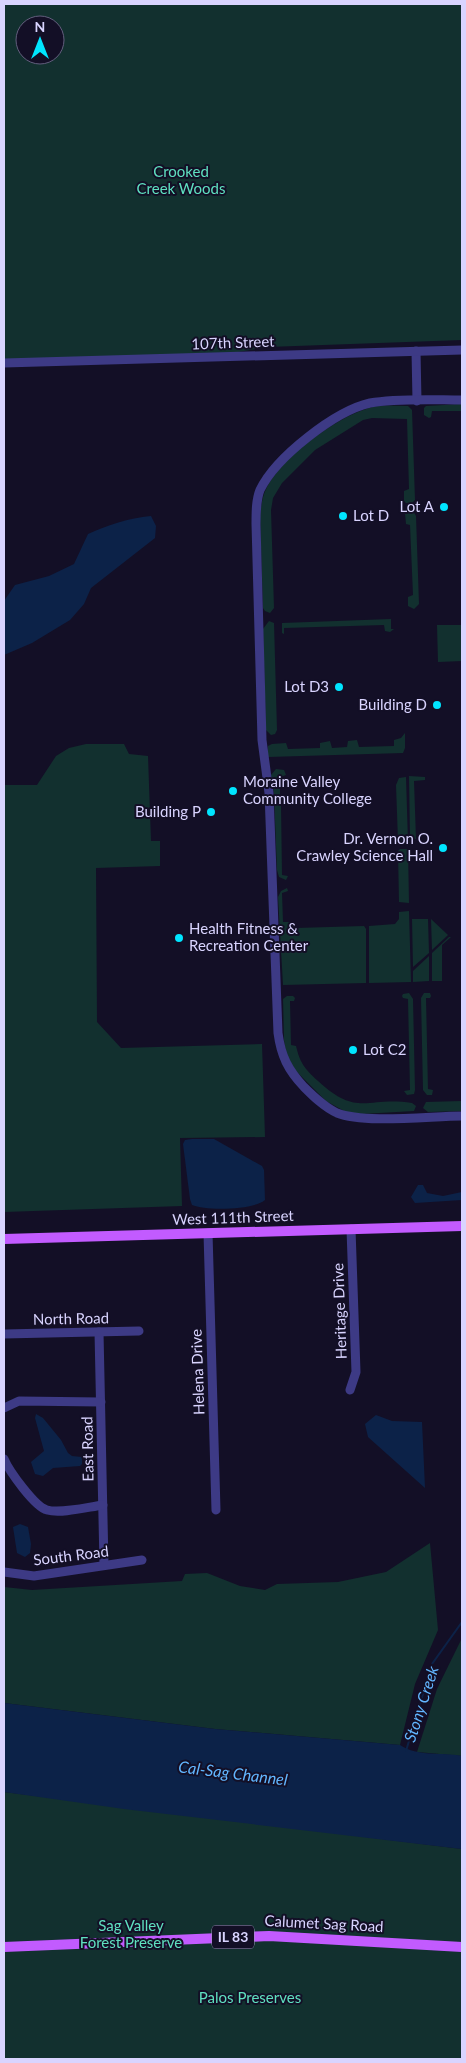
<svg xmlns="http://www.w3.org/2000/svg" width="466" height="2063" font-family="Lato,sans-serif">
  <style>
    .green { fill: #12302f; fill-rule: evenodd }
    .water { fill: #0c2248 }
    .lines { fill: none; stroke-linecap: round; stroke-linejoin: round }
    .stream { stroke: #0c2248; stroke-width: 2 }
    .minor { stroke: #3d3a85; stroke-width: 9 }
    .major { stroke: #c25bff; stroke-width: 10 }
    .poi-dot { fill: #00e5ff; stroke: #130f26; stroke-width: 2 }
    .labels { text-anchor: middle; stroke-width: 4; stroke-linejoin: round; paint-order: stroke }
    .shield { fill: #130f26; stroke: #9e99be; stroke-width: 1 }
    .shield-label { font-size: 14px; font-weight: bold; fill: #d9d4ff }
    .park-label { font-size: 15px; fill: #5fe0c0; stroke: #130f26 }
    .street-label { font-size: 15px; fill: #d9d4ff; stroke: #130f26 }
    .poi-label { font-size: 15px; fill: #d9d4ff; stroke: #130f26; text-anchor: end }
    .water-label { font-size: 16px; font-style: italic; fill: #62b6ff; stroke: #130f26 }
  </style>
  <rect width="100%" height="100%" fill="#130f26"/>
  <!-- green -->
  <g class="green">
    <path d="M4,4H462V340L268,347L238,352V358L4,364ZM25,25H55V55H25Z"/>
    <path d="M462,404V411H432L431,417L429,418L424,415V408L426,406Z"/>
    <path d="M408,406L412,410L415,500L412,503H406L404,501V491L409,489L407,419L372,418L363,420L315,450L282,483L273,498L271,510L274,608L270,613L265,611L263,608L260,517C261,507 262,496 267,487C283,457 334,419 366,409C379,404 394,406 408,406Z"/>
    <path d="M413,511L416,516L419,604L414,609L408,606V597L413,595L410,525L406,524L405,513L407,511Z"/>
    <path d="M391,619V629H394L390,632L385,631L384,625L284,628V634L282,633V623Z"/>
    <path d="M269,621L274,623L277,730L275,734L271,735L266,730L263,629Z"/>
    <path d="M437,625H462V661L438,662Z"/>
    <path d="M405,733V748L403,753L268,757V746L272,744L286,743L288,749L320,748V743L330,741L332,748L347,747L348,741L357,740L359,747L394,746V740L401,738Z"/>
    <path d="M86,744H124L129,754L148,756L151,841H160V866L96,868L97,1022L121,1048L262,1044L265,1137L180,1138L182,1206L4,1212V785H37L56,756L69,748Z"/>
    <path d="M276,769L284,770L286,775L280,777V801H286L287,803L281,805L282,875L288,876L286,880L279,877L277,870L274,794L271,775Z"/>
    <path d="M409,776L425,777V780L414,781L416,839H410Z"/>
    <path d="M406,777L408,842L398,841L396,785L399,778Z"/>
    <path d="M400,849H408L409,903L399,902L398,851Z"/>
    <path d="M287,888L288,891L282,893L283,922H289L296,928L364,926L366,929V983L283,985L278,897L281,891Z"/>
    <path d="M409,911L411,982L369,983V926L395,924L399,919V912Z"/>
    <path d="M412,919H428L429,953L413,967Z"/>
    <path d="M431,919L448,935L432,950Z"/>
    <path d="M449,937H451L442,945V981H432V953Z"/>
    <path d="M429,956V981L413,982V971Z"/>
    <path d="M409,993L413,999L415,1090L414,1094L407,1095L404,1091L410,1090L408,999L403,998L402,996L403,994Z"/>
    <path d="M424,993H430L431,996L430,998H426L428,1089L433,1090L432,1095H427L423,1090L421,998Z"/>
    <path d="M287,996H293L295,998L294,1001H290L291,1045L296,1046C300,1063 304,1068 318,1081C358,1118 367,1096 412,1103L416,1106L414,1111L362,1114L346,1112L326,1101L295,1070L286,1053L284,1040L283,999Z"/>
    <path d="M462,1101V1111L428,1112L423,1108L426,1102Z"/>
    <path d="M430,1543L438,1630L415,1684L400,1745L215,1729L4,1703V1587L32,1590L182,1581L185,1574L207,1573L240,1586L265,1590L277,1584L338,1582L386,1572Z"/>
    <path d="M462,1638V1756L417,1752L437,1689Z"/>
    <path d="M4,1792L462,1849V2059H4Z"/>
  </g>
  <!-- water -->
  <g class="water">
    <path d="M151,516L156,526L155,538L91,588L84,604L70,620L32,643L4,655V601L15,585L49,576L74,564L88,534C108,525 128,518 151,516Z"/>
    <path d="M192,1139H214L262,1166L264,1170L265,1200C253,1210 206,1211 192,1205L190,1199L183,1144L185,1140Z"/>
    <path d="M418,1185H423L427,1193L443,1196L462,1192V1200L415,1203L411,1197Z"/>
    <path d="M36,1414L43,1418L61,1440L68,1453L72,1456L82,1457V1464L80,1466L53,1468L43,1476L35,1474L31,1462L44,1451L35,1418Z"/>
    <path d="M376,1415L392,1421L422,1422L425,1488L368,1437L365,1424Z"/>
    <path d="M20,1524L28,1527L31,1544L30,1553L25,1557L17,1553L13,1527Z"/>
    <path d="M4,1703L215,1729L400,1745C418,1757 442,1752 462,1756V1849L124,1809L4,1792Z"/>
  </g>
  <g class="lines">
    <!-- stream -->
    <path class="stream" d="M406,1751L432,1664L462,1622"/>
    <!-- minor -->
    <g class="minor">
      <path d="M416,351L417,401"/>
      <path d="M4,363L462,350"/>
      <path d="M462,400C434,400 397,398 370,403C335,411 276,457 260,490C256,500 256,512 256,524L262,740L269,793L278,1033C281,1056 288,1070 304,1087C313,1096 324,1107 337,1113C364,1124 431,1116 462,1116"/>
      <path d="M208,1233L216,1510"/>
      <path d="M99,1332L104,1565"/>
      <path d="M4,1334L139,1331"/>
      <path d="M350,1390L356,1372L351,1229"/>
      <path d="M4,1408L19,1401L101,1402"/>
      <path d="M4,1459C9,1471 35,1507 47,1510C61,1514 88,1507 103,1505"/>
      <path d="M4,1572L34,1576L142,1560"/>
    </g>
    <!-- major -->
    <g class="major">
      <path d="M4,1239L462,1226"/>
      <path d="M4,1947L269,1936L462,1947"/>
    </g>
  </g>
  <!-- markers -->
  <g class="poi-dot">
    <circle cx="444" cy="507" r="5"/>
    <circle cx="343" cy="516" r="5"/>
    <circle cx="339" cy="687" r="5"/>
    <circle cx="437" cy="705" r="5"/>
    <circle cx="233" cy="791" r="5"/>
    <circle cx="211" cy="812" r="5"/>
    <circle cx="443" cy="848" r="5"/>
    <circle cx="179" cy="938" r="5"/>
    <circle cx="353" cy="1050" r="5"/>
  </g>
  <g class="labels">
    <!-- shield labels -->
    <rect class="shield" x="212" y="1925.5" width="42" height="23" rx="4"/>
    <g class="shield-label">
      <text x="233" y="1942">IL 83</text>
    </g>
    <!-- park labels -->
    <g class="park-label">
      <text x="181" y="177">Crooked<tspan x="181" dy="17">Creek Woods</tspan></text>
      <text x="131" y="1931">Sag Valley<tspan x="131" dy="17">Forest Preserve</tspan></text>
      <text x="250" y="2003">Palos Preserves</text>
    </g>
    <!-- street labels -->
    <g class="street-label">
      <text transform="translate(233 343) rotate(-2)" y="5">107th Street</text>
      <text transform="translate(233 1218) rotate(-2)" y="5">West 111th Street</text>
      <text transform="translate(340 1311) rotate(-92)" y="5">Heritage Drive</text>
      <text transform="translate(71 1319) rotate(-1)" y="5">North Road</text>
      <text transform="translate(198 1372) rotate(-92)" y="5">Helena Drive</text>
      <text transform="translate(88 1449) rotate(-91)" y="5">East Road</text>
      <text transform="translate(71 1556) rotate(-7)" y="5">South Road</text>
      <text transform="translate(324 1924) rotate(3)" y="5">Calumet Sag Road</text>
    </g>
    <!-- poi labels -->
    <g class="poi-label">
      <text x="434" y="512">Lot A</text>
      <text x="353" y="521" text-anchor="start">Lot D</text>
      <text x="329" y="692">Lot D3</text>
      <text x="427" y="710">Building D</text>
      <text x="243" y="787" text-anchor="start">Moraine Valley<tspan x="243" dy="17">Community College</tspan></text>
      <text x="201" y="817">Building P</text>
      <text x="433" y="844">Dr. Vernon O.<tspan x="433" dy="17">Crawley Science Hall</tspan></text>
      <text x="189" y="934" text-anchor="start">Health Fitness &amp;<tspan x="189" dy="17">Recreation Center</tspan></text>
      <text x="363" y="1055" text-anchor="start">Lot C2</text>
    </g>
    <!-- water labels -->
    <g class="water-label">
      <text transform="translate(421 1704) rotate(-72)" y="6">Stony Creek</text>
      <text transform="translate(233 1773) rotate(7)" y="6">Cal-Sag Channel</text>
    </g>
  </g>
  <!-- border -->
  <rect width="466" height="2063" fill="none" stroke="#d9d4ff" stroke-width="10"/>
  <!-- north arrow -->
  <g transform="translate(40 40)"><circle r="24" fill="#130f26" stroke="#625e7d"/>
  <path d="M0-4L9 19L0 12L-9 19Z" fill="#00e5ff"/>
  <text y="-8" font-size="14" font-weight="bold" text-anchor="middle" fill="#d9d4ff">N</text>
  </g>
</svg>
